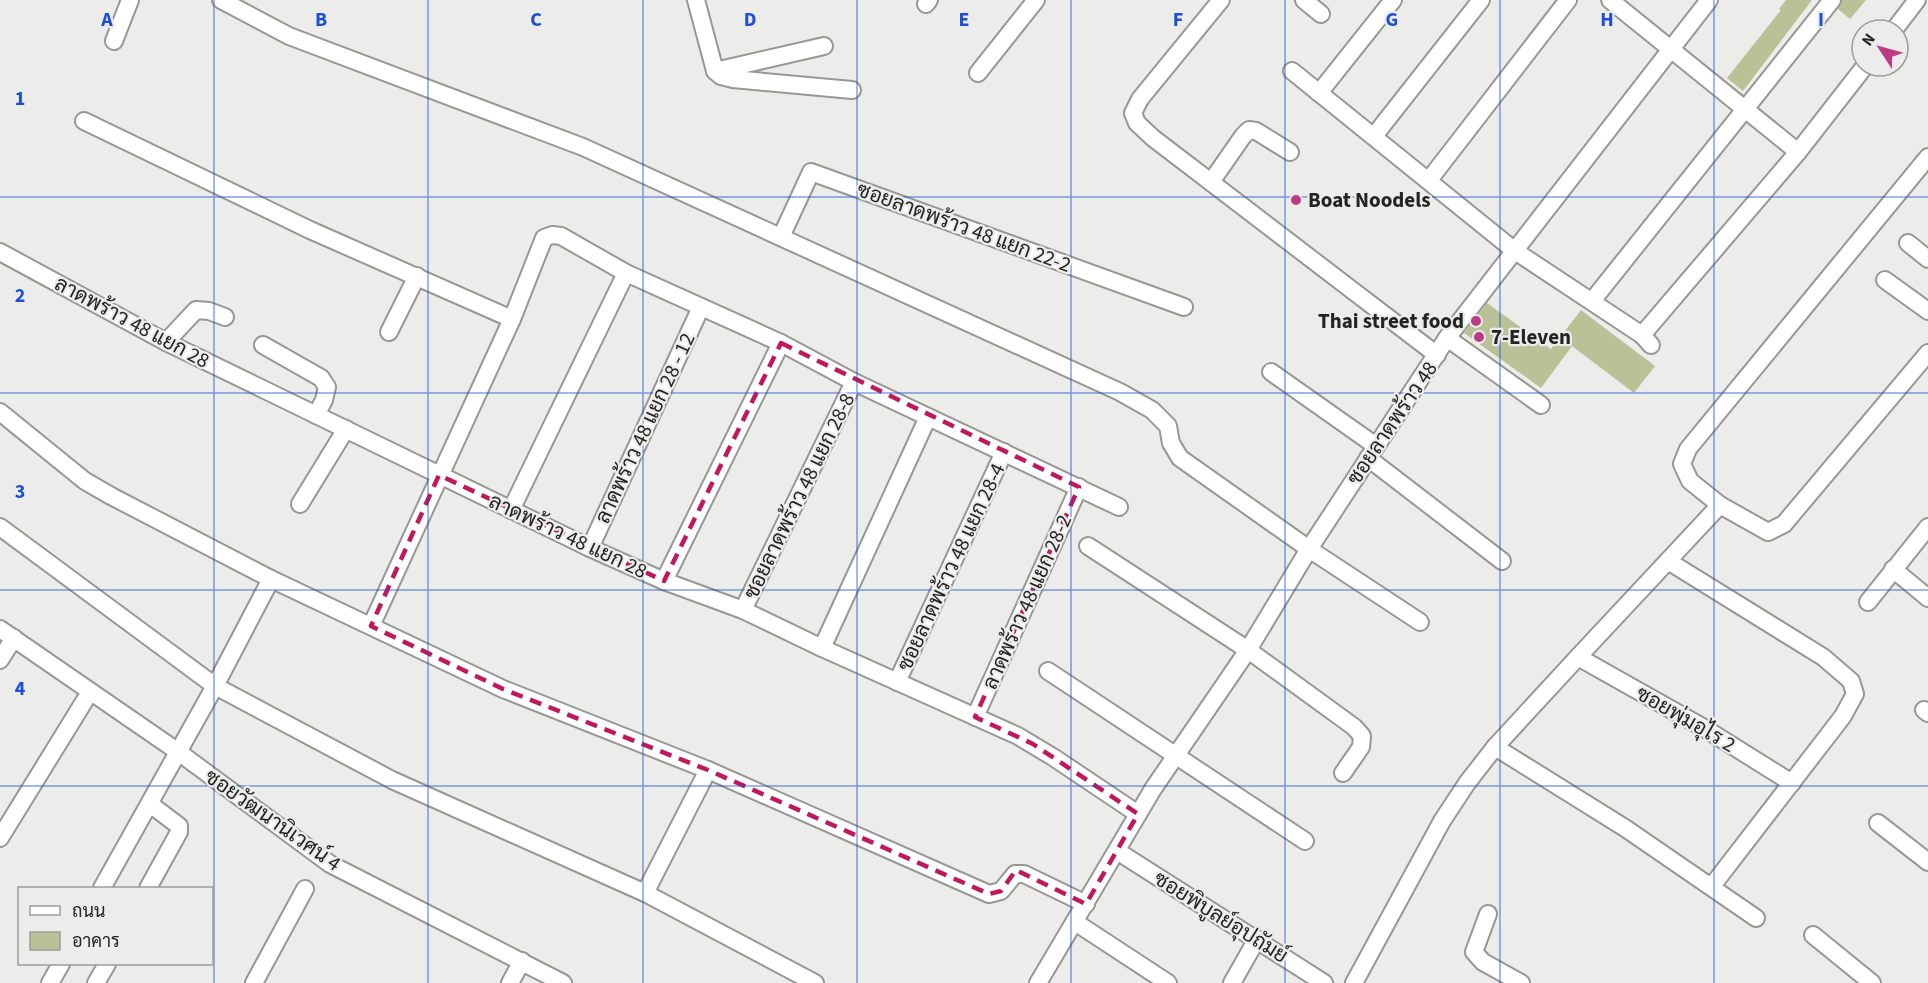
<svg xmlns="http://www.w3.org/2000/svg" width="1928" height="983" font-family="'Source Sans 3',Sarabun,sans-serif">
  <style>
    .building { fill: #b9c196 }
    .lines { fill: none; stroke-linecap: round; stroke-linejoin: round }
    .minor-casing { stroke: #979794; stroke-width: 20 }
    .minor { stroke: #fff; stroke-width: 16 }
    .marked { fill: none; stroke: #c2185b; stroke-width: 4.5; stroke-dasharray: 12 8; stroke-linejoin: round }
    .grid { fill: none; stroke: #1d4ed8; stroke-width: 1.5; stroke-opacity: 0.55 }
    .poi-dot { fill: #bc3b84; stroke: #ecedea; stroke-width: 2 }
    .labels { text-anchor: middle; stroke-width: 4.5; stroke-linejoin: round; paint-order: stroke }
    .poi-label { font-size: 21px; font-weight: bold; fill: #242523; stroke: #ecedea; text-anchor: start }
    .street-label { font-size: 21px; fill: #242523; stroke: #ecedea }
    .grid-label { font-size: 20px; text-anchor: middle; font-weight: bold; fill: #1d4ed8; stroke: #ecedea; stroke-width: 4.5; stroke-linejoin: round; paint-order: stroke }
  </style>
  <rect width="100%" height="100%" fill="#ecedea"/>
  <!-- building -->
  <g class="building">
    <path d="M1786,0H1812L1743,91L1727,78L1781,10L1779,9Z"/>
    <path d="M1842,0H1866L1850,19L1838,9Z"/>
    <path d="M1487,303L1551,349L1581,310L1655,366L1634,393L1572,346L1541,388L1464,333Z"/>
  </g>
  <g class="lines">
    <defs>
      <g id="minor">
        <path d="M221,0L289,36L583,147L1120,392L1152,410L1168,426L1171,443L1180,458L1309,549L1420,622"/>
        <path d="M696,0L715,71L824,46"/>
        <path d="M1221,0L1140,99L1133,113L1137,123L1153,138L1437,355"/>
        <path d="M1304,0L1321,14"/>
        <path d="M1610,0L1798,152"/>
        <path d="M926,4L929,0"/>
        <path d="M1894,30L1917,0"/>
        <path d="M114,41L130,0"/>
        <path d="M715,71L721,76L733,79L852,90"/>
        <path d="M1292,71L1515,251L1642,335L1651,345"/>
        <path d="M978,73L1036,0"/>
        <path d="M1319,93L1393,0"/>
        <path d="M84,121L310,230L512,319"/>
        <path d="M1374,136L1481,0"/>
        <path d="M1928,157L1688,449L1682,464L1690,481L1720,505L1768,532L1784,524L1928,353"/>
        <path d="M1429,180L1568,0"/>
        <path d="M1211,182L1243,136L1249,130L1256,131L1290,152"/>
        <path d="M781,237L811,172L1184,307"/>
        <path d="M1908,243L1928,259"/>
        <path d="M0,252L166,342L590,548L664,581L743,610L822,648L1018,736L1053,757L1138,814"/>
        <path d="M1885,280L1928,311"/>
        <path d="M1592,301L1832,0"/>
        <path d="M389,332L417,276"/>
        <path d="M1642,335L1798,152L1865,66"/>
        <path d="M1447,338L1541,405"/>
        <path d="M166,342L196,310L209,311L225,317"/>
        <path d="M263,345L321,378L327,387L324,400L316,415"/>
        <path d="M1271,372L1376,446"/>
        <path d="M0,412L85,481L111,496L271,579L503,689L708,770L989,894L1001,891L1015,874H1024L1086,904"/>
        <path d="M1368,458L1502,561"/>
        <path d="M300,504L346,429"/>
        <path d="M511,510L626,273"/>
        <path d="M0,527L215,686L392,780L645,893L815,983"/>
        <path d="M1088,546L1248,650L1354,727L1362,736L1361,747L1343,773"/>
        <path d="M590,548L701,307"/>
        <path d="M1668,561L1823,657L1851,681L1855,694L1843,716L1712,886"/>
        <path d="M1893,569L1928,598"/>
        <path d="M664,581L781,343"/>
        <path d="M1868,602L1928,527"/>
        <path d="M743,610L854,382"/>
        <path d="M371,626L512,319L544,238L552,235L561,236L626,273L781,343L854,382L1119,507"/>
        <path d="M0,629L177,751L330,864L563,983"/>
        <path d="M822,648L928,417"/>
        <path d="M1578,657L1704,728L1792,783"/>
        <path d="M0,660L14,638"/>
        <path d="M1048,671L1305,841"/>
        <path d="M897,682L1004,452"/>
        <path d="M1924,710L1928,713"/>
        <path d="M975,717L1079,487"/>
        <path d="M1495,747L1625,828L1756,918"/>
        <path d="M1878,823L1928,862"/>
        <path d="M0,838L90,692"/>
        <path d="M1117,851L1324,983"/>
        <path d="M102,888L215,686L271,579"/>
        <path d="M148,888L179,832V826L150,804"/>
        <path d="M645,893L708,770"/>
        <path d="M1488,914L1474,952L1483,962L1521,983"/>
        <path d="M1075,922L1168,983"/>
        <path d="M1813,935L1872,983"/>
        <path d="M50,983L61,964"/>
        <path d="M96,983L107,964"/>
        <path d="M254,983L305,889"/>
        <path d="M510,983L522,961"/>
        <path d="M1038,983L1153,789L1248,650L1309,549L1447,338L1709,0"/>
        <path d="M1232,983L1257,939"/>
        <path d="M1354,983L1442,821L1467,783L1495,747L1578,657L1720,505"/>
      </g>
    </defs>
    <!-- minor casing -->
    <use href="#minor" class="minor-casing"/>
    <!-- minor -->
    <use href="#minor" class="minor"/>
  </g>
  <!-- marked area -->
  <path class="marked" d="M781,343L1079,487L975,717L1033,744L1138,814L1086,904L1016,870L1001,891L989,894L708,770L503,689L371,626L439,475L664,581Z"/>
  <!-- grid -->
  <path class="grid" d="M214,0V983M428,0V983M643,0V983M857,0V983M1071,0V983M1285,0V983M1500,0V983M1714,0V983M0,197H1928M0,393H1928M0,590H1928M0,786H1928"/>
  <!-- markers -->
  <g class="poi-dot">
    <circle cx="1296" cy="200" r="6"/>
    <circle cx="1476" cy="321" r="6"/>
    <circle cx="1479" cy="337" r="6"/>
  </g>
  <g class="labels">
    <!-- poi labels -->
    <g class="poi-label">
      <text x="1308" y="207">Boat Noodels</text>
      <text x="1464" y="328" text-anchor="end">Thai street food</text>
      <text x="1491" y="344">7-Eleven</text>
    </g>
    <!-- street labels -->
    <g class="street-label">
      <text transform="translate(964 227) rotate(20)" y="7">ซอยลาดพร้าว 48 แยก 22-2</text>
      <text transform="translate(132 322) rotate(28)" y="7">ลาดพร้าว 48 แยก 28</text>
      <text transform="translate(1392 423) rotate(-56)" y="7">ซอยลาดพร้าว 48</text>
      <text transform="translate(645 428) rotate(-65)" y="7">ลาดพร้าว 48 แยก 28 - 12</text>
      <text transform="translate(799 496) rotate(-64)" y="7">ซอยลาดพร้าว 48 แยก 28-8</text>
      <text transform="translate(568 536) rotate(25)" y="7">ลาดพร้าว 48 แยก 28</text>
      <text transform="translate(951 567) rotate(-65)" y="7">ซอยลาดพร้าว 48 แยก 28-4</text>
      <text transform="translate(1027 602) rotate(-66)" y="7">ลาดพร้าว 48 แยก 28-2</text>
      <text transform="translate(1686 719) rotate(30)" y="7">ซอยพุ่มอุไร 2</text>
      <text transform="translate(273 820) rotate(35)" y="7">ซอยวัฒนานิเวศน์ 4</text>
      <text transform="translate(1221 917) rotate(32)" y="7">ซอยพิบูลย์อุปถัมย์</text>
    </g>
  </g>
  <g class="grid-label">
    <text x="107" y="26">A</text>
    <text x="321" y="26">B</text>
    <text x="536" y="26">C</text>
    <text x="750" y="26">D</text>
    <text x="964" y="26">E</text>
    <text x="1178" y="26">F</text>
    <text x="1392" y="26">G</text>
    <text x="1607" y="26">H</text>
    <text x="1821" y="26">I</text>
    <text x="20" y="105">1</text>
    <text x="20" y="302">2</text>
    <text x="20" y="498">3</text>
    <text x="20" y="695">4</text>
  </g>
  <!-- legend -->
  <rect x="18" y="887" width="195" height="78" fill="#ecedea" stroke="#9c9d9a" stroke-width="1.5"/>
  <rect x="30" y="906" width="30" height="9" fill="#ffffff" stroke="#9c9d9a" stroke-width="1.5"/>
  <text x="72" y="917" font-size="18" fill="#242523">ถนน</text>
  <rect x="30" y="932" width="30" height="18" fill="#b9c196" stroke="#9c9d9a" stroke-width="1.5"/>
  <text x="72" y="947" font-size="18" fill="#242523">อาคาร</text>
  <!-- north arrow -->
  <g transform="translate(1880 48) rotate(306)"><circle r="28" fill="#ecedea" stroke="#9c9d9a" stroke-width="1.5"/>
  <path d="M0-4.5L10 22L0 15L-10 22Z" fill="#bc3b84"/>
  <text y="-9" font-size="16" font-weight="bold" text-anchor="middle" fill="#242523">N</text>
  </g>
</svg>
